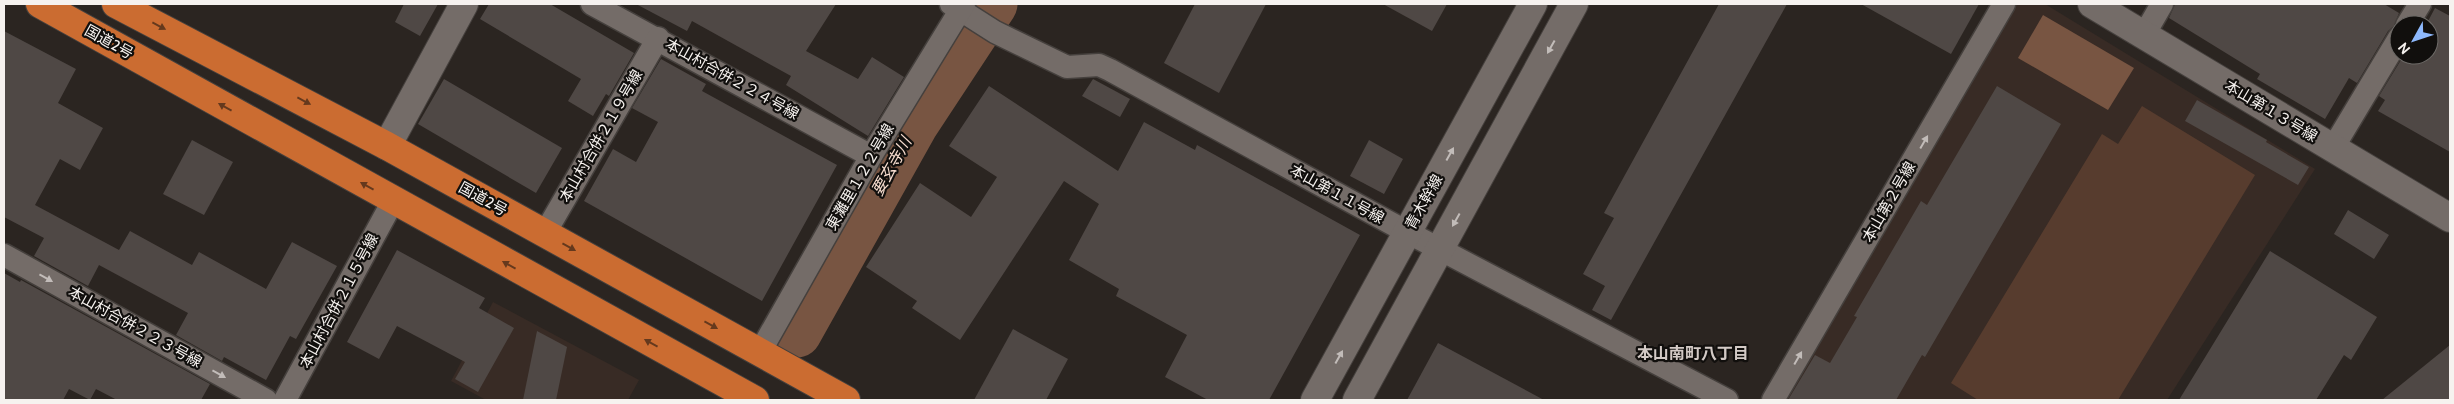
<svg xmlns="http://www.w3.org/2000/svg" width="2454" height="404" font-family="Cabin,'Noto Sans JP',sans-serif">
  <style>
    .built { fill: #382b25 }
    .green { fill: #573c2e }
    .water { fill: #785542 }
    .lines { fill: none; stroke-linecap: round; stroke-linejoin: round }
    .river { stroke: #785542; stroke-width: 49 }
    .building { fill: #4f4845 }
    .street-casing { stroke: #45403d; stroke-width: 25 }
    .secondary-casing { stroke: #45403d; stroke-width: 30 }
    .highway-casing { stroke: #45403d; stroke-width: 30 }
    .street { stroke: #746c68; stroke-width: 22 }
    .secondary { stroke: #746c68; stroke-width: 28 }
    .highway { stroke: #cb6c31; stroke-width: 28 }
    .oneway { fill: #65391d }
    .oneway2 { fill: #c2bcb9 }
    .labels { text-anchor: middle; stroke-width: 4.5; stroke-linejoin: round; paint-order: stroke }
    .street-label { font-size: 15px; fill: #f6f2ef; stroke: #110f0d }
    .water-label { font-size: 16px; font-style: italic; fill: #f8ded0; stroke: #110f0d }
    .neighbourhood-label { font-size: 16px; font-weight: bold; fill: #d3cac6; stroke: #110f0d }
  </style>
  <rect width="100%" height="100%" fill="#2b2521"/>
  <!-- built -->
  <g class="built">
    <path d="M2017,4H2045L2315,169L2167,400H1782L2012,6Z"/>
    <path d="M493,302L639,380L628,400H486L451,381Z"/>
  </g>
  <!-- green -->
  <path class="green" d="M2142,106L2255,175L2118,400H1978L1951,383L2102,134L2118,144Z"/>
  <!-- water -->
  <path class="water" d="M2043,15L2134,68L2108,110L2018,58Z"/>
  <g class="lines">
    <!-- river -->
    <path class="river" d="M797,333L914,124L993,4"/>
  </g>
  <!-- building -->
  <g class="building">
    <path d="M404,4H438L420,36L395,22Z"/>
    <path d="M489,4H550L634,53L609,96L606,94L593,116L568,101L581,79L480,19Z"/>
    <path d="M636,4H836L806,51L858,79L872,57L904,77L868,136L786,85L791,76L692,21L687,31Z"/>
    <path d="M1195,4H1266L1219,93L1164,63Z"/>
    <path d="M1383,4H1447L1432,31Z"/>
    <path d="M1719,4H1787L1611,320L1592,310L1605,286L1583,274L1614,218L1604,213Z"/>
    <path d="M1861,4H1979L1951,54Z"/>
    <path d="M2175,4H2384L2399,13L2394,26L2388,31L2357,83L2349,78L2325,119L2257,79L2260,74L2169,18Z"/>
    <path d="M2435,8L2450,16V152L2378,111L2385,100L2379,96L2404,55H2429V25H2426Z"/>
    <path d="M4,31L76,69L58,103L103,128L80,170L60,159L35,205L119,250L130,231L192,265L199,252L266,289L292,242L337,266L296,339L290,336L266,380L224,357L222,361L176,335L188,313L99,265L88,286L34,256L44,238L4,217Z"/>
    <path d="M661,59L706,84L702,91L837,165L762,301L584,201L613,149L636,162L658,122L632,108Z"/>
    <path d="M444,79L562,148L536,193L418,124Z"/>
    <path d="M1093,79L1130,99L1120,117L1082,96Z"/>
    <path d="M989,86L1118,171L1144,122L1195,150L1197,145L1360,235L1269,400H1208L1165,377L1187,335L1116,296L1119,289L1069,260L1099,204L1064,181L960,340L912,308L917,301L866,267L920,183L971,217L997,177L949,146Z"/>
    <path d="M1997,86L2061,124L1925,357L1922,355L1896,400H1788L1815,355L1830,363L1857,317L1854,316L1921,201L1927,205Z"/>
    <path d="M2197,100L2267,140L2266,142L2309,167L2298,185L2185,121Z"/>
    <path d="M192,140L233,162L204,215L163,194Z"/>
    <path d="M1369,140L1403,159L1384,194L1350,176Z"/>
    <path d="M2348,210L2389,235L2374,259L2334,234Z"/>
    <path d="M397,250L485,298L479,308L514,328L478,392L455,379L465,362L397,326L379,359L347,342Z"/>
    <path d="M2270,251L2377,317L2351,360L2344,355L2316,400H2179Z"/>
    <path d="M4,273L20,282L21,280L210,384L201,400H117L96,389L90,400L69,389L63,400H4Z"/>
    <path d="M1013,329L1068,359L1046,400H974Z"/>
    <path d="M537,331L567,347L556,400H523Z"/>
    <path d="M1438,343L1544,400H1407Z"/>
    <path d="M2450,345V400H2382Z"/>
  </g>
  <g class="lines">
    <defs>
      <g id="street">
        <path d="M592,4L871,156"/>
        <path d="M951,4L995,32L1067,67L1099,65L1110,70L1407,232L1727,400"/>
        <path d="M2407,25L2420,4"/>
        <path d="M2144,35L2162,4"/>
        <path d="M2333,148L2399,38"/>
        <path d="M545,233L658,38"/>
        <path d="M4,255L266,400"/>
        <path d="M760,352L871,156L964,4"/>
        <path d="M285,400L393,201"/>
        <path d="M1773,400L2004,4"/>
      </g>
      <g id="secondary">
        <path d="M2092,4L2450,218"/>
        <path d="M387,146L464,4"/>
        <path d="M1315,400L1533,4"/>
        <path d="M1357,400L1574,4"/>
      </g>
      <g id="highway">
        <path d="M40,4L755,400"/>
        <path d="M116,4L387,146L846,400"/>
      </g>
    </defs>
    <!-- street casing -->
    <use href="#street" class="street-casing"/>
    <!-- secondary casing -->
    <use href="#secondary" class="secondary-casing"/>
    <!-- highway casing -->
    <use href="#highway" class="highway-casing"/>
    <!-- street -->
    <use href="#street" class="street"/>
    <!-- secondary -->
    <use href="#secondary" class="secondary"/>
    <!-- highway -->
    <use href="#highway" class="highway"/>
  </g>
  <!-- one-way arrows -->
  <defs><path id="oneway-solid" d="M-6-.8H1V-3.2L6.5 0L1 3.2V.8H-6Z" transform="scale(1.25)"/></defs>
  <g class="oneway">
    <use href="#oneway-solid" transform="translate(159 26) rotate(28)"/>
    <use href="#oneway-solid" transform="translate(304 101) rotate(28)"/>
    <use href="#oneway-solid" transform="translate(225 107) rotate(-151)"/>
    <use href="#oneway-solid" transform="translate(367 186) rotate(-151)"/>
    <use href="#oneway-solid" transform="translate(569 247) rotate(29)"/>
    <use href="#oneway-solid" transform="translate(509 265) rotate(-151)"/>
    <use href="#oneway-solid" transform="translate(711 325) rotate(29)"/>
    <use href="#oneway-solid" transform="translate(651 343) rotate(-151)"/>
  </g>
  <g class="oneway2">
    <use href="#oneway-solid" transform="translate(1551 47) rotate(119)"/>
    <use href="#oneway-solid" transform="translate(1924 142) rotate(-60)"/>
    <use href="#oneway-solid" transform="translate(1450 154) rotate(-61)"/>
    <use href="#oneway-solid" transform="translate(1456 220) rotate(119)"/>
    <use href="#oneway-solid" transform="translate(46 278) rotate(29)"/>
    <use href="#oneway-solid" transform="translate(1339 357) rotate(-61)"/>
    <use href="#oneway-solid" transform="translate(1798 358) rotate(-60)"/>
    <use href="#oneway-solid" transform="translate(219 374) rotate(29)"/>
  </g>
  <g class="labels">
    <!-- street labels -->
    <g class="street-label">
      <text transform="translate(109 42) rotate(29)" y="5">国道2号</text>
      <text transform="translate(732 79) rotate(29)" y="5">本山村合併２２４号線</text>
      <text transform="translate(2271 111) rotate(31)" y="5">本山第１３号線</text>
      <text transform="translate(601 136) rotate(-60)" y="5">本山村合併２１９号線</text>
      <text transform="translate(860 177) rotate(-60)" y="5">東灘里１２２号線</text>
      <text transform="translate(1337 194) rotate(29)" y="5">本山第１１号線</text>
      <text transform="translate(483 199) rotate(29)" y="5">国道2号</text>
      <text transform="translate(1424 202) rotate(-61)" y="5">青木幹線</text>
      <text transform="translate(1889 202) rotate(-60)" y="5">本山第２号線</text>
      <text transform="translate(339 301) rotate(-62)" y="5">本山村合併２１５号線</text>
      <text transform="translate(135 327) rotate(29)" y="5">本山村合併２２３号線</text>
    </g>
    <!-- water labels -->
    <g class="water-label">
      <text transform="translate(891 166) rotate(-61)" y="6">要玄寺川</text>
    </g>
    <!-- neighbourhood labels -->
    <g class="neighbourhood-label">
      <text x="1693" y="359">本山南町八丁目</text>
    </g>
  </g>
  <!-- border -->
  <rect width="2454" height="404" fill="none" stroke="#f6f2ef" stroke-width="10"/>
  <!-- north arrow -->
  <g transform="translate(2414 40) rotate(230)"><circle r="24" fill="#110f0d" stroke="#6d6a67"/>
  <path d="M0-4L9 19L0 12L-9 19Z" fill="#8eb9fd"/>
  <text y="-8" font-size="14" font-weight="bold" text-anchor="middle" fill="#f6f2ef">N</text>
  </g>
</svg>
